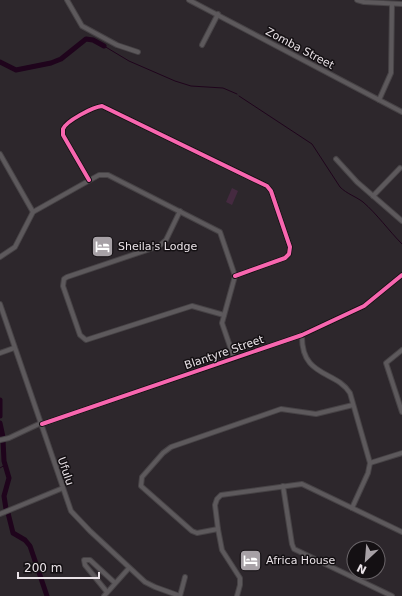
<svg xmlns="http://www.w3.org/2000/svg" width="402" height="596" font-family="'DejaVu Sans',sans-serif">
  <style>
    .green { fill: #452a40 }
    .lines { fill: none; stroke-linecap: round; stroke-linejoin: round }
    .stream { stroke: #1f041c; stroke-width: 1 }
    .river { stroke: #1f041c; stroke-width: 5 }
    .minor-casing { stroke: #474346; stroke-width: 6 }
    .minor { stroke: #5d595c; stroke-width: 4 }
    .cycleway-casing { stroke: #141013; stroke-width: 6 }
    .cycleway { stroke: #f766af; stroke-width: 4 }
    .labels { text-anchor: middle; stroke-width: 3; stroke-linejoin: round; paint-order: stroke }
    .street-label { font-size: 11px; fill: #e9e2e7; stroke: #141013 }
    .poi-label { font-size: 11px; fill: #e9e2e7; stroke: #141013; text-anchor: start }
  </style>
  <rect width="100%" height="100%" fill="#2d272c"/>
  <!-- green -->
  <path class="green" d="M232,188L238,191L232,205L226,202Z"/>
  <g class="lines">
    <!-- stream -->
    <g class="stream">
      <path d="M104,46L129,61L175,81L191,86L223,88L237,94"/>
      <path d="M239,96L312,144L340,187C347,194 355,196 363,202C377,214 389,231 402,244"/>
      <path d="M0,468L5,465"/>
    </g>
    <!-- river -->
    <g class="river">
      <path d="M0,62L16,70L51,63L61,59L86,39L93,40L104,46"/>
      <path d="M0,400V416"/>
      <path d="M0,423L3,437"/>
      <path d="M3,440L4,461L9,478L4,496L6,509"/>
      <path d="M8,513L13,533L25,540L30,546L47,596"/>
    </g>
    <defs>
      <g id="minor">
        <path d="M67,0L82,26L117,45L138,52"/>
        <path d="M189,0L402,112"/>
        <path d="M357,0L364,2L402,4"/>
        <path d="M202,45L218,14"/>
        <path d="M379,100L391,73L392,4"/>
        <path d="M0,154L33,212"/>
        <path d="M336,159L357,182L402,221"/>
        <path d="M89,180L63,135V129C66,121 93,107 102,106L267,186L271,191L290,247L289,254L285,258L235,276"/>
        <path d="M373,196L400,168"/>
        <path d="M180,211L166,240L159,246L67,277L64,279L63,286L80,335L86,340L192,306L224,315"/>
        <path d="M0,257L15,247L33,212L99,175H108L220,232L235,276L222,323L234,358"/>
        <path d="M0,304L71,511L90,531L145,582L155,587L180,596"/>
        <path d="M302,335C301,378 336,370 350,393L370,463L368,473L352,508"/>
        <path d="M402,350L386,363L402,412"/>
        <path d="M0,353L14,348"/>
        <path d="M42,424L302,335L364,306L402,275"/>
        <path d="M0,440L9,438L41,423"/>
        <path d="M370,463L402,453"/>
        <path d="M283,486L292,544L294,549L392,596"/>
        <path d="M0,514L63,488"/>
        <path d="M218,529L197,533L192,531L141,486L142,477L163,453L171,447L281,409L316,414L353,405"/>
        <path d="M107,592L85,565L84,560H90L115,583"/>
        <path d="M104,596L129,568"/>
        <path d="M180,596L185,577"/>
        <path d="M237,596L240,585V578L222,550L218,529L215,505L217,499L221,495L302,484L402,532"/>
      </g>
    </defs>
    <!-- minor casing -->
    <use href="#minor" class="minor-casing"/>
    <!-- minor -->
    <use href="#minor" class="minor"/>
    <defs>
      <g id="cycleway">
        <path d="M89,180L63,135V129C66,121 93,107 102,106L267,186L271,191L290,247L289,254L285,258L235,276"/>
        <path d="M42,424L302,335L364,306L402,275"/>
      </g>
    </defs>
    <!-- cycleway casing -->
    <use href="#cycleway" class="cycleway-casing"/>
    <!-- cycleway -->
    <use href="#cycleway" class="cycleway"/>
  </g>
  <!-- icons -->
  <defs>
    <symbol id="hotel-square" viewBox="-11 -11 22 22"><rect x="-9" y="-9" width="18" height="18" rx="4" fill="#a7a1a6" stroke="#141013"/><path d="M-6-4.5h1.5V1H6V5H4.5V3h-9V5H-6ZM-4 0a1.8 1.8 0 1 1 3.6 0ZM.5 0V-2.5h3Q6-2.5 6 0Z" fill="#fff"/></symbol>
  </defs>
  <g fill-rule="evenodd">
    <use href="#hotel-square" x="90" y="234" width="25" height="25"/>
    <use href="#hotel-square" x="238" y="548" width="25" height="25"/>
  </g>
  <g class="labels">
    <!-- street labels -->
    <g class="street-label">
      <text transform="translate(300 48) rotate(28)" y="4">Zomba Street</text>
      <text transform="translate(224 352) rotate(-19)" y="4">Blantyre Street</text>
      <text transform="translate(66 471) rotate(71)" y="4">Ufulu</text>
    </g>
    <!-- poi labels -->
    <g class="poi-label">
      <text x="118" y="250">Sheila's Lodge</text>
      <text x="266" y="564">Africa House</text>
    </g>
  </g>
  <!-- north arrow -->
  <g transform="translate(366 560) rotate(206)"><circle r="19" fill="#141013" stroke="#696468"/>
  <path d="M0-3L7 15L0 10L-7 15Z" fill="#a7a1a6"/>
  <text y="-6" font-size="11" font-weight="bold" text-anchor="middle" fill="#e9e2e7">N</text>
  </g>
  <!-- scale -->
  <path d="M18 572v6h81v-6" fill="none" stroke="#e9e2e7" stroke-width="2"/>
  <text x="24" y="572" font-size="12" fill="#e9e2e7" stroke="#141013" stroke-width="3" paint-order="stroke">200 m</text>
</svg>
